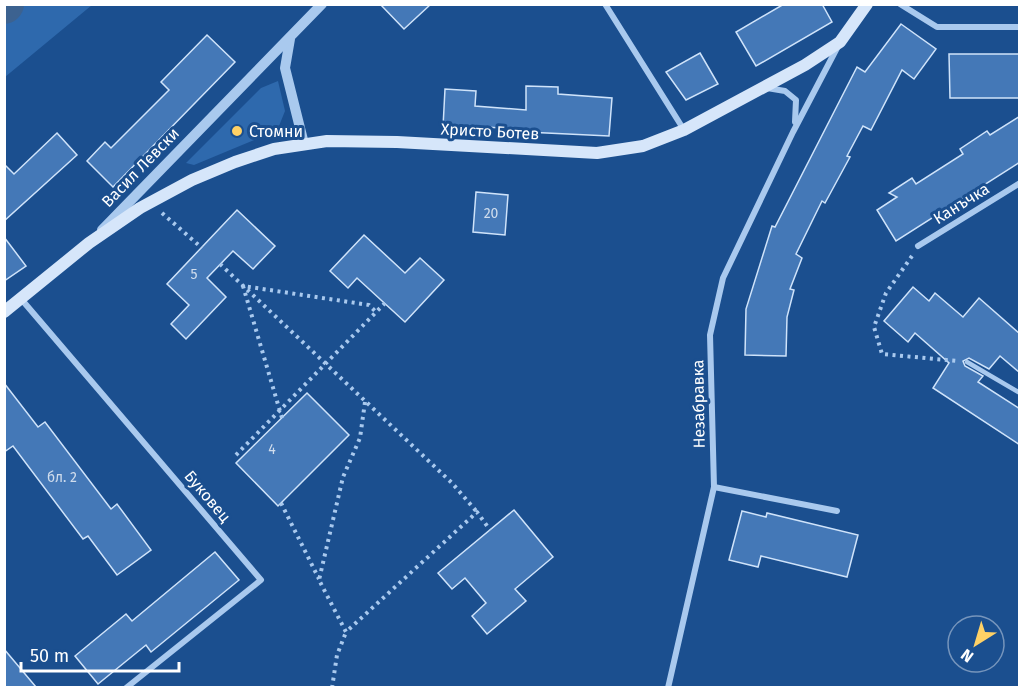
<svg xmlns="http://www.w3.org/2000/svg" width="1024" height="692" font-family="'Fira Sans',sans-serif">
  <style>
    .green { fill: #2e69ad }
    .lines { fill: none; stroke-linecap: round; stroke-linejoin: round }
    .river { stroke: #3c6290; stroke-width: 38 }
    .building { fill: #4478b7; stroke: #cfe3fa; stroke-width: 1.5 }
    .path { stroke: #a9c9ee; stroke-width: 4; stroke-dasharray: 3 4.5; stroke-linecap: butt }
    .service { stroke: #a9c9ee; stroke-width: 4.5 }
    .minor { stroke: #a9c9ee; stroke-width: 6 }
    .tertiary { stroke: #a9c9ee; stroke-width: 10 }
    .secondary { stroke: #d6e6fa; stroke-width: 12 }
    .poi-dot { fill: #ffd166; stroke: #1b4f8f; stroke-width: 2 }
    .labels { text-anchor: middle; stroke-width: 6; stroke-linejoin: round; paint-order: stroke }
    .number-label { font-size: 14px; fill: #d0dded }
    .poi-label { font-size: 16px; fill: #fff; stroke: #1b4f8f; text-anchor: start }
    .street-label { font-size: 16px; fill: #fff; stroke: #1b4f8f }
  </style>
  <rect width="100%" height="100%" fill="#1b4f8f"/>
  <!-- green -->
  <g class="green">
    <path d="M5,4H92V5L5,77Z"/>
    <path d="M278,81L285,111L279,126L269,134L194,165L186,163L261,88Z"/>
  </g>
  <g class="lines">
    <!-- river -->
    <path class="river" d="M4,5L5,4"/>
  </g>
  <!-- building -->
  <g class="building">
    <path d="M380,4H431L404,29Z"/>
    <path d="M784,4H822L832,22L756,66L736,32Z"/>
    <path d="M901,24L936,49L914,79L902,70L871,130L863,126L847,156L850,157L825,203L822,201L796,254L802,258L790,289L794,290L787,317L786,356L745,355L746,309L772,226L775,227L857,67L865,72Z"/>
    <path d="M207,35L235,62L113,187L87,161L105,142L111,148L169,90L161,82Z"/>
    <path d="M700,53L718,84L686,100L666,72Z"/>
    <path d="M949,54H1020V98H950Z"/>
    <path d="M526,86L558,87V94L612,98L609,136L526,132V130L474,126L473,129L443,127L445,89L476,91L475,106L526,110Z"/>
    <path d="M1020,116V162L896,241L877,210L897,197L889,193L912,178L916,184L963,154L960,149L987,131L990,135Z"/>
    <path d="M57,133L77,155L4,221V164L14,174Z"/>
    <path d="M476,192L508,195L505,235L473,232Z"/>
    <path d="M237,210L275,246L253,269L233,251L207,278L226,297L186,339L171,324L189,305L167,284Z"/>
    <path d="M364,235L405,273L420,258L444,280L405,322L357,278L348,288L330,271Z"/>
    <path d="M4,237L26,266L4,281Z"/>
    <path d="M913,287L929,301L935,293L963,317L979,298L1020,334V373L1000,356L989,369L969,358L963,361L965,366L983,376L978,382L1020,409V445L933,388L949,363L915,333L908,342L884,321Z"/>
    <path d="M4,383L38,427L45,422L111,509L117,504L151,550L117,575L88,536L83,539L13,446L4,452Z"/>
    <path d="M307,393L349,435L278,506L236,463Z"/>
    <path d="M514,510L553,557L515,589L526,601L487,634L472,616L486,603L465,578L452,589L438,573Z"/>
    <path d="M742,511L766,517L767,513L858,535L847,577L761,556L758,567L729,560Z"/>
    <path d="M215,552L239,580L151,652L146,645L98,684L75,656L126,614L132,621Z"/>
    <path d="M4,649L36,687H4Z"/>
  </g>
  <g class="lines">
    <!-- path -->
    <g class="path">
      <path d="M162,213L202,248"/>
      <path d="M912,256L886,293L874,327L882,354L957,361"/>
      <path d="M220,264L452,483L477,512"/>
      <path d="M365,402L360,438L343,477L319,580L346,632L477,512L490,530"/>
      <path d="M282,418L243,286L369,305L376,312"/>
      <path d="M236,455L385,303"/>
      <path d="M281,503L319,579"/>
      <path d="M332,688L337,655L346,632"/>
    </g>
    <!-- service -->
    <path class="service" d="M967,362L1020,393"/>
    <!-- minor -->
    <g class="minor">
      <path d="M605,4L684,130"/>
      <path d="M900,4L937,27H1020"/>
      <path d="M767,88L785,91L796,100L795,122"/>
      <path d="M918,246L1020,183"/>
      <path d="M22,300L261,580L126,688"/>
      <path d="M714,487L837,511"/>
      <path d="M668,688L714,487L710,335L723,278L793,132L837,48"/>
    </g>
    <!-- tertiary -->
    <g class="tertiary">
      <path d="M290,39L285,68L304,144"/>
      <path d="M102,230L322,4"/>
    </g>
    <!-- secondary -->
    <path class="secondary" d="M4,312L89,243L140,208L192,180L235,162L274,149L327,141L397,142L597,153L643,146L684,130L805,65L840,42L867,4"/>
  </g>
  <!-- markers -->
  <circle class="poi-dot" cx="237" cy="131" r="6"/>
  <g class="labels">
    <!-- number labels -->
    <g class="number-label">
      <text x="491" y="218">20</text>
      <text x="194" y="279">5</text>
      <text x="272" y="454">4</text>
      <text x="62" y="482">бл. 2</text>
    </g>
    <!-- poi labels -->
    <g class="poi-label">
      <text x="249" y="137">Стомни</text>
    </g>
    <!-- street labels -->
    <g class="street-label">
      <text transform="translate(490 131) rotate(3)" y="6">Христо Ботев</text>
      <text transform="translate(140 167) rotate(-46)" y="6">Васил Левски</text>
      <text transform="translate(961 203) rotate(-32)" y="6">Канъчка</text>
      <text transform="translate(698 404) rotate(-91)" y="6">Незабравка</text>
      <text transform="translate(208 496) rotate(50)" y="6">Буковец</text>
    </g>
  </g>
  <!-- border -->
  <rect width="1024" height="692" fill="none" stroke="#ffffff" stroke-width="12"/>
  <!-- north arrow -->
  <g transform="translate(976 644) rotate(217)"><circle r="28" fill="#1b4f8f" stroke="#7695bc" stroke-width="1.5"/>
  <path d="M0-4.5L10 22L0 15L-10 22Z" fill="#ffd166"/>
  <text y="-9" font-size="16" font-weight="bold" text-anchor="middle" fill="#ffffff">N</text>
  </g>
  <!-- scale -->
  <path d="M21 662v9h158v-9" fill="none" stroke="#ffffff" stroke-width="3"/>
  <text x="30" y="662" font-size="18" fill="#ffffff" stroke="#1b4f8f" stroke-width="4.5" paint-order="stroke">50 m</text>
</svg>
